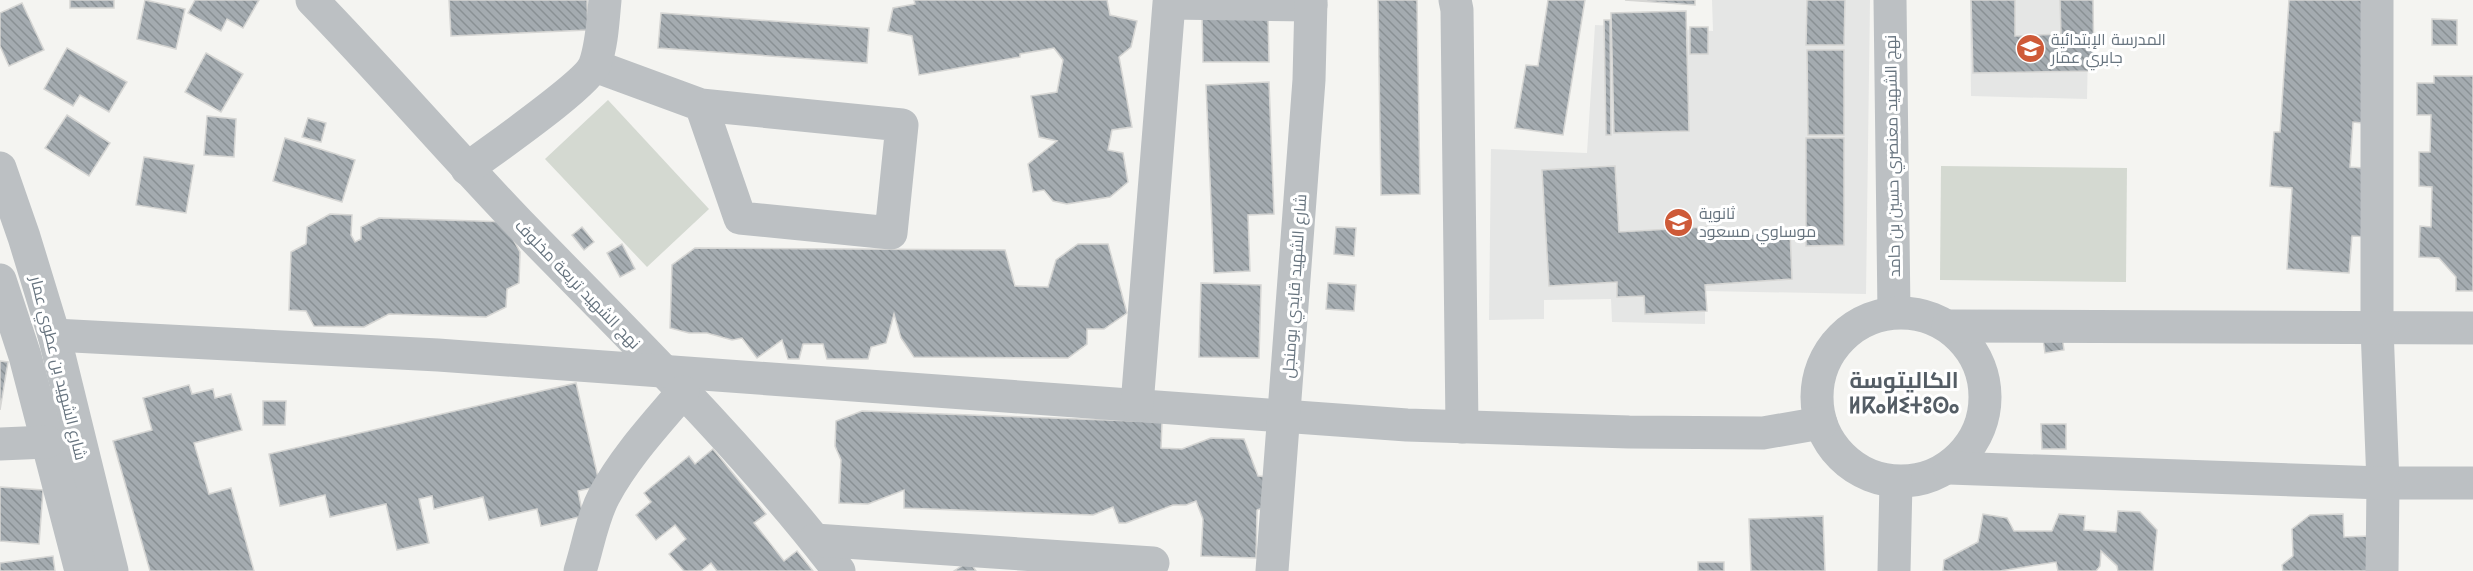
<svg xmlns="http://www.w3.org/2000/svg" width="2473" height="571" font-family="'Work Sans',Cairo,'Noto Sans Tifinagh',sans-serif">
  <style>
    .built { fill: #e5e6e5 }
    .pitch { fill: #d4d9d1 }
    .building { fill: url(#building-back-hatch); stroke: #d6d6d4; stroke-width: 1.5 }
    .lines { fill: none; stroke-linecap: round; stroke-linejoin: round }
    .minor { stroke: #bcc0c3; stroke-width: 33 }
    .labels { text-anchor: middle; stroke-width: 6; stroke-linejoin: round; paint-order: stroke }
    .poi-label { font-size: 16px; fill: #67747f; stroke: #fff; text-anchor: start }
    .street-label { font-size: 16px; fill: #67747f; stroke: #fff }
    .district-label { font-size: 22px; font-weight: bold; fill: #545d65; stroke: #fff }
  </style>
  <defs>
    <pattern id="building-back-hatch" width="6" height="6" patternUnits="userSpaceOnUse" patternTransform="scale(1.5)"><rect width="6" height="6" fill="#a4abb0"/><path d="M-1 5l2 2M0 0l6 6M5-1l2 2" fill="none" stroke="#899094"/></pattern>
  </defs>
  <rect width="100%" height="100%" fill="#f4f4f1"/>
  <!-- built -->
  <g class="built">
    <path d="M1712,0H1870L1866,294L1705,291V324L1612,322L1611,299L1544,300V319L1489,320L1491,149L1587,153L1595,25L1713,31Z"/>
    <path d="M1970,0H2089L2087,99L1971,96Z"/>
  </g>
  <!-- pitch -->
  <g class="pitch">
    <path d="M608,100L709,209L647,267L545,159Z"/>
    <path d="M1941,166L2127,168L2126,282L1940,280Z"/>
  </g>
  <!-- building -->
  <g class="building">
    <rect x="70" y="0" width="44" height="8"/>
    <path d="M145,0L185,9L176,49L137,39Z"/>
    <path d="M195,0H259L243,28L227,19L221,31L188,13Z"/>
    <path d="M449,0H587L588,30L451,36Z"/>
    <path d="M914,0H1107L1110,15L1137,21L1131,47L1119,57L1132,127L1112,130L1108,150L1123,153L1128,182L1110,197L1067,204L1053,201L1044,190L1033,192L1028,164L1057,141L1039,137L1031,96L1057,92L1063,60L1054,48L1020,54V57L919,75L912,36L888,31L893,8L915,4Z"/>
    <path d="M1378,0H1417L1420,194L1381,195Z"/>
    <path d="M1548,0H1585L1563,135L1515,128L1526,65L1538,66Z"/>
    <path d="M1625,0H1695V5Z"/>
    <path d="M1807,0H1845L1844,45H1806Z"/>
    <path d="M1971,0H2015V36L2061,34L2060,0H2093L2094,71L1973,73Z"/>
    <path d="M2289,0H2370L2371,124L2353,122L2350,167L2376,169L2372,237L2352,236L2349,273L2287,269L2292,188L2270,186L2274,132H2280Z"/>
    <path d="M22,3L44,50L9,66L0,46V13Z"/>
    <path d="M1686,11L1689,131L1614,133L1611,13Z"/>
    <path d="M661,13L869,28L867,63L658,48Z"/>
    <path d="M1202,15H1268L1269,62H1203Z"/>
    <path d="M2432,19L2457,20V45H2432Z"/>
    <path d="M1604,20H1610L1611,135H1606Z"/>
    <rect x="1690" y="27" width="18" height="27"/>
    <path d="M67,48L127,82L109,112L80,95L73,106L44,89Z"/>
    <path d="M1807,50H1844V135H1808Z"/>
    <path d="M206,53L243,74L221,112L185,92Z"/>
    <path d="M2434,76H2473V291H2456V277L2439,258L2419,257L2420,226L2431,227L2432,187L2419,186V152H2430L2431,115H2417V83H2434Z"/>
    <path d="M1269,82L1274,214L1248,215L1250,271L1214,273L1206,85Z"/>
    <path d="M67,115L110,143L89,176L45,148Z"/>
    <path d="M207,116L236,119L234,157L204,155Z"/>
    <path d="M308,118L326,123L321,142L302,137Z"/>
    <path d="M285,138L355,160L342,202L273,181Z"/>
    <path d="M1806,138H1844V245L1806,246Z"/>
    <path d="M144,157L194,165L186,213L136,205Z"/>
    <path d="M1615,166L1619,232L1706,227V237L1790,232L1792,279L1705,285L1707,311L1645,314L1644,296L1617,297V282L1549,286L1542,170Z"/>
    <path d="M330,214L352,215L351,235L355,242L361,239V227L379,218L513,222L512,237L520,252L519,283L507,289L506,307L486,317L389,314L364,327L314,326L306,311L289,310L291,252L306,244L307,227Z"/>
    <path d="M582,227L594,242L584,250L572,235Z"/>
    <path d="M1336,227L1356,228L1354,256L1334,254Z"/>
    <path d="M622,244L635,269L620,277L607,253Z"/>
    <path d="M1078,244H1108L1127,313L1104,329H1087V344L1068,358L914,357L901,338L894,314L886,343L871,347L868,359H827L823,344H803L799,359H788L782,340L757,358L742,338L732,340L707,333H689L670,328L672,265L695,248L1005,250L1015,286L1048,287L1056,260Z"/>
    <path d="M1201,283L1261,285L1259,358L1199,357Z"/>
    <path d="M1328,283L1356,285L1354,311L1326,309Z"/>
    <path d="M2061,330L2064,350L2045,353L2042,332Z"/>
    <path d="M0,361L8,362L0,410Z"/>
    <path d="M576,383L600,486L578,491L583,516L541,526L537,509L489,520L483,497L434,509L432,496L419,499L429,543L397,550L386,504L330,517L325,495L280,506L269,454Z"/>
    <path d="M189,385L192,394L213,389L215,398L231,394L242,430L194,443L209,494L231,488L254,571H150L113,441L152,430L143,398Z"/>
    <path d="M263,401H286L285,425H263Z"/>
    <path d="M862,411L1162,422L1161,448L1182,449L1211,438L1244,439L1258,476L1273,477V504L1257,510L1256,558L1201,556L1203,519L1196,501L1186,505H1173L1126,523H1119L1113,507L1093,515L904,508V490L868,504L839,503L841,460L835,446L836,421Z"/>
    <path d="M2041,424H2066V449H2042Z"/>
    <path d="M713,449L766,514L754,523L784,561L797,551L813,571H717L711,563L701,571H684L669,554L686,539L675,525L656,540L636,515L651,502L644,493L689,456L695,464Z"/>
    <path d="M0,487L43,490L39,544L0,541Z"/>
    <path d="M2118,511L2140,512L2157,530L2153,571H2118L2117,566L2101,551L2100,566L2096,571H2058L2056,562L2000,571H1943L1944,560L1978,542L1983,514L2007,518L2014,531H2052L2059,514L2085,516L2084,530L2116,532Z"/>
    <path d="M2343,514L2344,537L2369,536L2370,571H2283L2282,565L2293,556L2292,529L2310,515Z"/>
    <path d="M1823,516L1825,571H1751L1749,519Z"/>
    <path d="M53,556L55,571H0V563Z"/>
    <path d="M969,561L976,571H954Z"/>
    <rect x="1698" y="562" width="26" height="9"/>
  </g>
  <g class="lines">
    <!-- minor -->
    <g class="minor">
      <path d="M312,0C383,73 449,150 519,223C629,336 743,446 839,571"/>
      <path d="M1455,0L1457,10L1462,427"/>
      <path d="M1890,0L1894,312"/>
      <path d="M2377,0V328L2383,483L2382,571"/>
      <path d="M595,66L701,105L740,218L891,233L902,125L701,105"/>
      <path d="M0,168L24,237L54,335L112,571"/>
      <path d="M467,169C489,152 588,84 595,64C602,44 603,21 605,0"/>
      <path d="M0,280L25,356L81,571"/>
      <circle cx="1901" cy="397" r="84"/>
      <path d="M1948,326L2473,328"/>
      <path d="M54,335L438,355L1407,425L1629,432L1763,433L1821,423"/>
      <path d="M1137,405L1169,3L1311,5"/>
      <path d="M0,444L47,442"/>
      <path d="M1949,468L2383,483H2473"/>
      <path d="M815,540L1153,563"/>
      <path d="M580,571C588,546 592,519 604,496C625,457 655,425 683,392"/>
      <path d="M1272,571L1309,80L1311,0"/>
      <path d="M1894,571L1896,482"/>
    </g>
  </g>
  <!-- icons -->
  <defs>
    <symbol id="school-disc" viewBox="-11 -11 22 22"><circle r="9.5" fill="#ce5a38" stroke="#fff"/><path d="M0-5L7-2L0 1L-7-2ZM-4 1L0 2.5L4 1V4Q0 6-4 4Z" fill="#fff"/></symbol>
  </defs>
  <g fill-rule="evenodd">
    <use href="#school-disc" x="2014" y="32" width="33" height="33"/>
    <use href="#school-disc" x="1662" y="206" width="33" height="33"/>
  </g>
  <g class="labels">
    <!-- poi labels -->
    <g class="poi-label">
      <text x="2051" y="45">المدرسة الإبتدائية<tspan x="2051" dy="18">جابري عمار</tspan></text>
      <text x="1699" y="219">ثانوية<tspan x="1699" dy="18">موساوي مسعود</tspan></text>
    </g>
    <!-- street labels -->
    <g class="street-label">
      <text transform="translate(1892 156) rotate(-91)" y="6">نهج الشهيد معنصري حسين بن حامد</text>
      <text transform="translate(578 284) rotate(46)" y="6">نهج الشهيد تريعة مخلوف</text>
      <text transform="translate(1294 286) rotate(-86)" y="6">شارع الشهيد قايدي بومنجل</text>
      <text transform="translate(59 368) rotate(76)" y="6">شارع الشهيد بن عطوي عمار</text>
    </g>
    <!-- district labels -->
    <g class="district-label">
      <text x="1904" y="388">الكاليتوسة<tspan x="1904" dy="25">ⵍⴽⴰⵍⵉⵜⵓⵙⴰ</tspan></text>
    </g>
  </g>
</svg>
